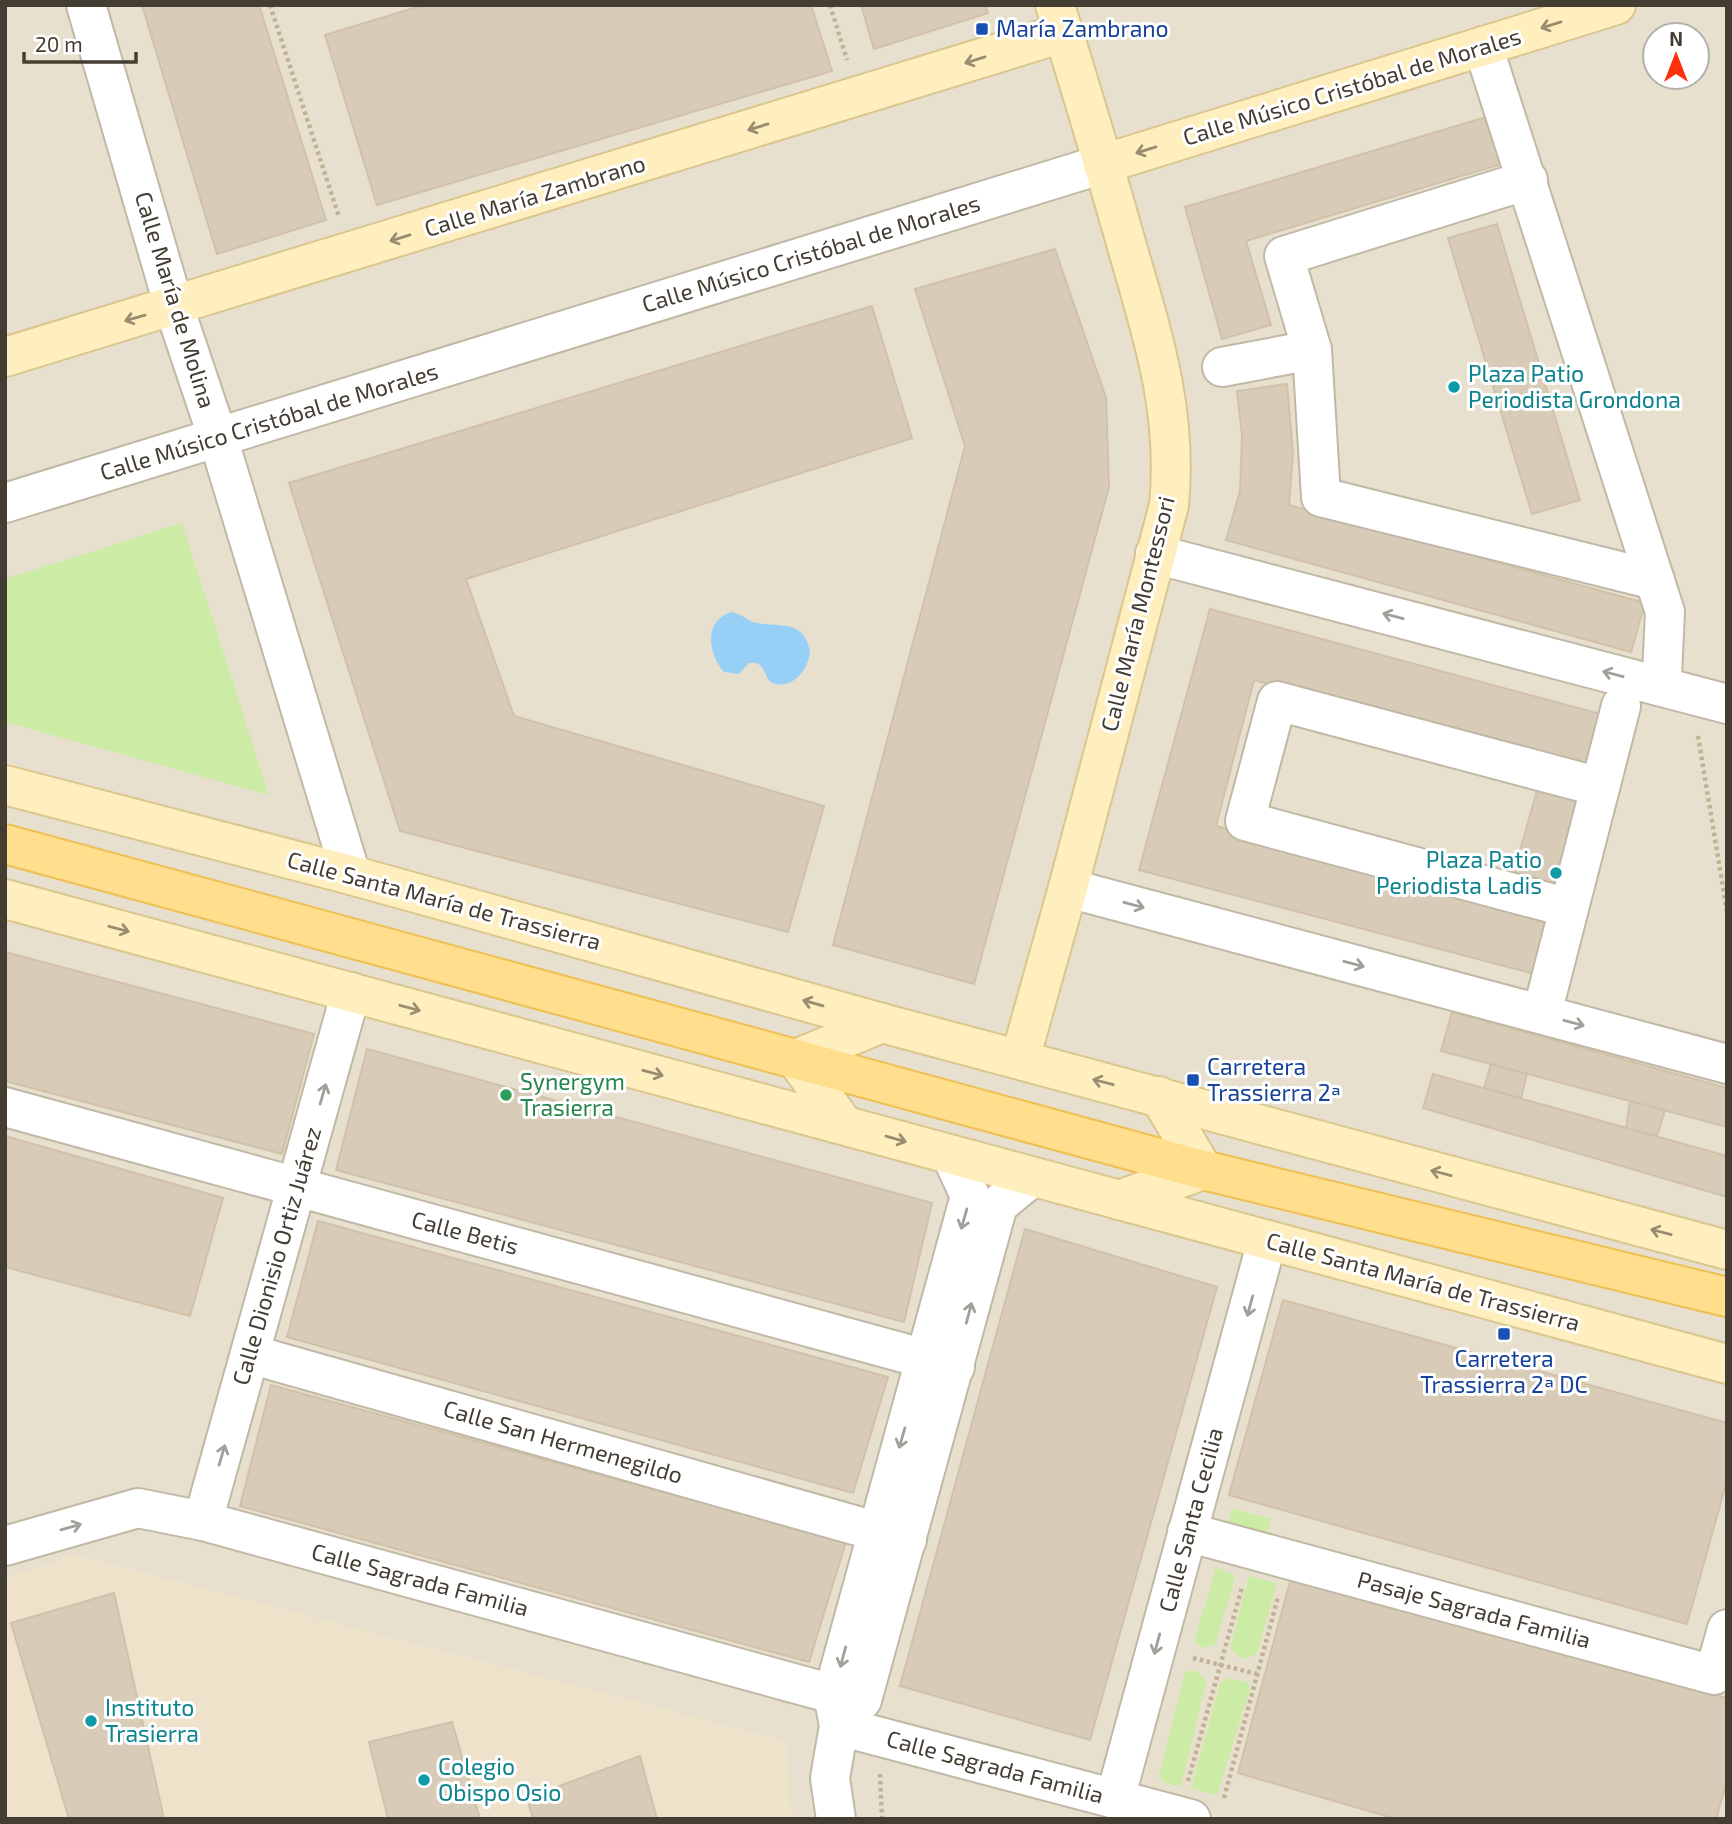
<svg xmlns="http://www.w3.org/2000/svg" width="1732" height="1824" font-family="'Exo 2',sans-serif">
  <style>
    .residential { fill: #e7e0cf; fill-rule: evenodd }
    .education { fill: #eee3ca }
    .green { fill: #cceca5 }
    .water { fill: #96d0f7 }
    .building { fill: #d8ccb9; stroke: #d1c1a9; stroke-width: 2 }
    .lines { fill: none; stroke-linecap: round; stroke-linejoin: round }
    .street-casing { stroke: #c1b8a6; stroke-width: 42 }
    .secondary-casing { stroke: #dac68e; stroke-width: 42 }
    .primary-casing { stroke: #efbf53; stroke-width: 42 }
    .path { stroke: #c2b193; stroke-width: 4.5; stroke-dasharray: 3.5 3.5; stroke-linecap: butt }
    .street { stroke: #fff; stroke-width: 38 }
    .secondary { stroke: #ffefbf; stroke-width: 38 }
    .primary { stroke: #ffde8e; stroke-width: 38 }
    .oneway { stroke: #988d71 }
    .oneway2 { stroke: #a29e98 }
    .transit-dot { fill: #1a4fb4; stroke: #fff; stroke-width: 2.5 }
    .culture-dot { fill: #0f9aa8; stroke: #fff; stroke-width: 2.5 }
    .leisure-dot { fill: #2e9e5b; stroke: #fff; stroke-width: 2.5 }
    .labels { text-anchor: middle; stroke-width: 6; stroke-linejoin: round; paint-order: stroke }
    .transit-label { font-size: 23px; fill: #164399; stroke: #fff; text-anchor: start }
    .street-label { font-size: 23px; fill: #443d32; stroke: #fff }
    .culture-label { font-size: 23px; fill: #0d838f; stroke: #fff; text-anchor: start }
    .leisure-label { font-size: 23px; fill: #27864d; stroke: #fff; text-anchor: start }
  </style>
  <rect width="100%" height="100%" fill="#f3ede1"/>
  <!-- residential -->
  <path class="residential" d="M5,5H1727V1819H5ZM1655,35H1697V77H1655Z"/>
  <!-- education -->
  <path class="education" d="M76,1555L787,1741L791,1819H5V1578Z"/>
  <!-- green -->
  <g class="green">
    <path d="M182,523L269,795L5,722V579Z"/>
    <path d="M1232,1508L1271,1519L1259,1561L1220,1550Z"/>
    <path d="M1216,1568L1236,1575L1215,1645L1204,1648L1194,1642Z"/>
    <path d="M1249,1576L1277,1583L1257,1654L1241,1659L1230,1648Z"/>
    <path d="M1190,1670L1200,1673L1206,1682L1181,1786L1164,1783L1159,1776L1185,1673Z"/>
    <path d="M1229,1678L1248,1682L1250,1690L1217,1795L1191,1788L1220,1684Z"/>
  </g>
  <!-- water -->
  <path class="water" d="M732,612C742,614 747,621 757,623C781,628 803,619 810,651C809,670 791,692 770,682C763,672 764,661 749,663L739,674L724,672C708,654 703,620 732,612Z"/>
  <!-- building -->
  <g class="building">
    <path d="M142,5H259L326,220L217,254Z"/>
    <path d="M424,5H811L832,71L377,205L325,35Z"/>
    <path d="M861,5H985L988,13L874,49Z"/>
    <path d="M1493,115L1508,162L1246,241L1271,325L1222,339L1185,207Z"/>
    <path d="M1497,224L1580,500L1532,514L1448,238Z"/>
    <path d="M1055,249L1106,398L1109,487L974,984L833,945L965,446L915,289Z"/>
    <path d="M872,306L912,438L466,579L514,716L824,806L788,932L400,831L289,483Z"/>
    <path d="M1287,384L1293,454L1289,505L1645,603L1631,652L1226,540L1240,491L1242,435L1237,391Z"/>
    <path d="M1210,609L1604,715L1594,777L1254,680L1216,826L1555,919L1542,976L1139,870Z"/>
    <path d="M1538,787L1589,801L1564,896L1512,879Z"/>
    <path d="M5,952L314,1034L282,1154L5,1081Z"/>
    <path d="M1452,1012L1727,1088V1127L1441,1051Z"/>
    <path d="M367,1049L932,1203L904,1322L336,1170Z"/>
    <path d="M1491,1064L1527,1074L1521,1098L1484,1088Z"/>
    <path d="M1433,1074L1727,1156V1197L1423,1108Z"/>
    <path d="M1630,1101L1665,1110L1657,1136L1626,1128Z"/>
    <path d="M5,1136L223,1198L190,1316L5,1267Z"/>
    <path d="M318,1221L888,1377L853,1493L287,1337Z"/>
    <path d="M1025,1229L1217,1287L1090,1740L900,1686Z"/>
    <path d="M1283,1300L1727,1423V1480L1687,1624L1229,1495Z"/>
    <path d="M271,1385L846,1542L809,1662L240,1506Z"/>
    <path d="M1291,1578L1727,1698V1781L1716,1819H1396L1238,1773Z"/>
    <path d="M114,1593L164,1819H69L11,1623Z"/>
    <path d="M452,1722L480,1819H388L369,1742Z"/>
    <path d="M640,1756L657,1819H533L527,1798Z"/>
  </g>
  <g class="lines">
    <defs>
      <g id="street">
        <path d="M86,5L174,307L218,438L351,875"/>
        <path d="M1483,46L1665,612L1662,675L1658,686"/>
        <path d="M1528,180L1284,256L1312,350L1321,497L1655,580"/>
        <path d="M1222,367L1312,350"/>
        <path d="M5,503L1103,164"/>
        <path d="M1155,554L1727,704"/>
        <path d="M1068,888L1727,1064"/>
        <path d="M1569,908L1245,821L1277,701L1600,787"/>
        <path d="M1547,994L1621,706"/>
        <path d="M5,1107L955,1367"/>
        <path d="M250,1354L907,1540"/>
        <path d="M203,1521L351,992"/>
        <path d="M1187,1532L1714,1675L1727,1629"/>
        <path d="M5,1546L138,1508L203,1521L833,1694"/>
        <path d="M839,1726L862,1700L998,1205L1032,1177"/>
        <path d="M839,1726L1191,1819"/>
        <path d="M1115,1799L1267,1241"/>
        <path d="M836,1819L830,1778L839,1726L833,1694L970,1196L951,1155"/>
      </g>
      <g id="secondary">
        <path d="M1103,164L1616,5"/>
        <path d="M5,357L1063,33"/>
        <path d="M5,785L351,875L882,1023L1727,1250"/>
        <path d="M5,899L1727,1364"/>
        <path d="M1020,1059L1068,888L1169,505C1178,413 1153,336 1128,250C1105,168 1080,86 1055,5"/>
        <path d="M843,1124L796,1059L882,1023"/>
        <path d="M1119,1200L1203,1170L1159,1096"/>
      </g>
      <path id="primary" d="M5,844L1203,1170L1727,1297"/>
    </defs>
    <!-- street casing -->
    <use href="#street" class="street-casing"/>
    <!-- secondary casing -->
    <use href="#secondary" class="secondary-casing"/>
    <!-- primary casing -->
    <use href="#primary" class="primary-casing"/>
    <!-- path -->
    <g class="path">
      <path d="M270,5L339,217"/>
      <path d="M830,5L847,60"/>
      <path d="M1698,736L1727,912"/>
      <path d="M1193,1658L1257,1674"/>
      <path d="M880,1774L882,1819"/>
      <path d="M1188,1781L1242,1587"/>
      <path d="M1224,1798L1278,1597"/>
    </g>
    <!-- street -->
    <use href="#street" class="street"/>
    <!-- secondary -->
    <use href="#secondary" class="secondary"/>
    <!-- primary -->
    <use href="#primary" class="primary"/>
  </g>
  <!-- one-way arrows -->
  <defs><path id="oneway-shaft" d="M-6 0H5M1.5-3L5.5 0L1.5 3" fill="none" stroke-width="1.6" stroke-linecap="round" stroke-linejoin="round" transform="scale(1.75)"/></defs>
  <g class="oneway">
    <use href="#oneway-shaft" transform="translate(1551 25) rotate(163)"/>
    <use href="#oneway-shaft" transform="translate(975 60) rotate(163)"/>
    <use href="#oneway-shaft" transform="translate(758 127) rotate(163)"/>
    <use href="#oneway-shaft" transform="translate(1146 150) rotate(163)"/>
    <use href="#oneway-shaft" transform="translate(400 238) rotate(163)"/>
    <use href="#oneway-shaft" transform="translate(135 318) rotate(164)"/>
    <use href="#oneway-shaft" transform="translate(119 929) rotate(15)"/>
    <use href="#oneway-shaft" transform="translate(813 1003) rotate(-164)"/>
    <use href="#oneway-shaft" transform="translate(410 1008) rotate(15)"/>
    <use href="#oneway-shaft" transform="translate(653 1073) rotate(15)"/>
    <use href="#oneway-shaft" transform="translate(1103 1082) rotate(-165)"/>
    <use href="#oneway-shaft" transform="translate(896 1139) rotate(16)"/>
    <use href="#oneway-shaft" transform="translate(1441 1173) rotate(-165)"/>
    <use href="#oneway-shaft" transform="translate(1661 1232) rotate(-165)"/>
  </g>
  <g class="oneway2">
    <use href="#oneway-shaft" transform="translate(1393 616) rotate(-165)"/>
    <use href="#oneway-shaft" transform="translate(1613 674) rotate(-165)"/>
    <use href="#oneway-shaft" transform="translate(1134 905) rotate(15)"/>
    <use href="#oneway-shaft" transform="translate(1354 964) rotate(15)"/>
    <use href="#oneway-shaft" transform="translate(1574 1023) rotate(15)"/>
    <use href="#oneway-shaft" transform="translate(323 1094) rotate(-74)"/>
    <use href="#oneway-shaft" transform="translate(964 1219) rotate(106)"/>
    <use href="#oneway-shaft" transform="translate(1250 1306) rotate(105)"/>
    <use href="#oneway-shaft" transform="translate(969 1313) rotate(-75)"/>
    <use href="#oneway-shaft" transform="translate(902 1438) rotate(106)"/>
    <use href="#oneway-shaft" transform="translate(222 1455) rotate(-74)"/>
    <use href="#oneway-shaft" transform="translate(71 1527) rotate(-16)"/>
    <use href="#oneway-shaft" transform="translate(1157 1644) rotate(105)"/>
    <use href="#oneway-shaft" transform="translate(843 1657) rotate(105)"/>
  </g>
  <!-- markers -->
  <g class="transit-dot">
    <rect x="975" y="22" width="14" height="14" rx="3.5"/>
    <rect x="1186" y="1073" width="14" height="14" rx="3.5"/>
    <rect x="1497" y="1327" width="14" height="14" rx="3.5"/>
  </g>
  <g class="culture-dot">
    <circle cx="1454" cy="387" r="7"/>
    <circle cx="1556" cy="873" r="7"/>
    <circle cx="91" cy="1721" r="7"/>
    <circle cx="424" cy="1780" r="7"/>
  </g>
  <circle class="leisure-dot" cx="506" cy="1095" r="7"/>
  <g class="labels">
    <!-- transit labels -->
    <g class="transit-label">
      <text x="996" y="37">María Zambrano</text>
      <text x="1207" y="1075">Carretera<tspan x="1207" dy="26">Trassierra 2ª</tspan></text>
      <text x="1504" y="1367" text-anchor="middle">Carretera<tspan x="1504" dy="26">Trassierra 2ª DC</tspan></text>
    </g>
    <!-- street labels -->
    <g class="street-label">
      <text transform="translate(1352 87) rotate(-17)" y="8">Calle Músico Cristóbal de Morales</text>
      <text transform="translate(535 196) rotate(-17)" y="8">Calle María Zambrano</text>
      <text transform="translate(811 254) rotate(-17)" y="8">Calle Músico Cristóbal de Morales</text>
      <text transform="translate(175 300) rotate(73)" y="8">Calle María de Molina</text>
      <text transform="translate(269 422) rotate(-17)" y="8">Calle Músico Cristóbal de Morales</text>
      <text transform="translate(1138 614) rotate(-76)" y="8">Calle María Montessori</text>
      <text transform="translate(444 901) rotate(15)" y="8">Calle Santa María de Trassierra</text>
      <text transform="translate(465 1233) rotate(15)" y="8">Calle Betis</text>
      <text transform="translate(277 1256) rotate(-74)" y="8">Calle Dionisio Ortiz Juárez</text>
      <text transform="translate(1423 1282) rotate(15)" y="8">Calle Santa María de Trassierra</text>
      <text transform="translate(563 1442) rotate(16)" y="8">Calle San Hermenegildo</text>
      <text transform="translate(1191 1520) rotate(-75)" y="8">Calle Santa Cecilia</text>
      <text transform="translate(420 1580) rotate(15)" y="8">Calle Sagrada Familia</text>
      <text transform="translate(1474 1610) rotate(15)" y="8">Pasaje Sagrada Familia</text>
      <text transform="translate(995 1767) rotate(15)" y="8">Calle Sagrada Familia</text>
    </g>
    <!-- culture labels -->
    <g class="culture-label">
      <text x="1468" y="382">Plaza Patio<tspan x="1468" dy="26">Periodista Grondona</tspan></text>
      <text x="1542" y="868" text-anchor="end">Plaza Patio<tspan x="1542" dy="26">Periodista Ladis</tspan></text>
      <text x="105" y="1716">Instituto<tspan x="105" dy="26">Trasierra</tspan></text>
      <text x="438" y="1775">Colegio<tspan x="438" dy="26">Obispo Osio</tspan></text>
    </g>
    <!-- leisure labels -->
    <g class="leisure-label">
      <text x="520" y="1090">Synergym<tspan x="520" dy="26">Trasierra</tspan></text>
    </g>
  </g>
  <!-- border -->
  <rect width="1732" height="1824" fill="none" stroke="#443d32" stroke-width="14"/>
  <!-- north arrow -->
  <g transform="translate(1676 56)"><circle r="33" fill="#ffffff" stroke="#b4b1ad" stroke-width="2"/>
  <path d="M0-5L12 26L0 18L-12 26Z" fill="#ff300c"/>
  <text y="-10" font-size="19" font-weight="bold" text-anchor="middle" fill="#443d32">N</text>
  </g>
  <!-- scale -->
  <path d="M24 52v10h112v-10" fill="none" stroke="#443d32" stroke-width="3.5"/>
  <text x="35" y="52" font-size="21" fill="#443d32" stroke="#ffffff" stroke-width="5" paint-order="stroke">20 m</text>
</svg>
